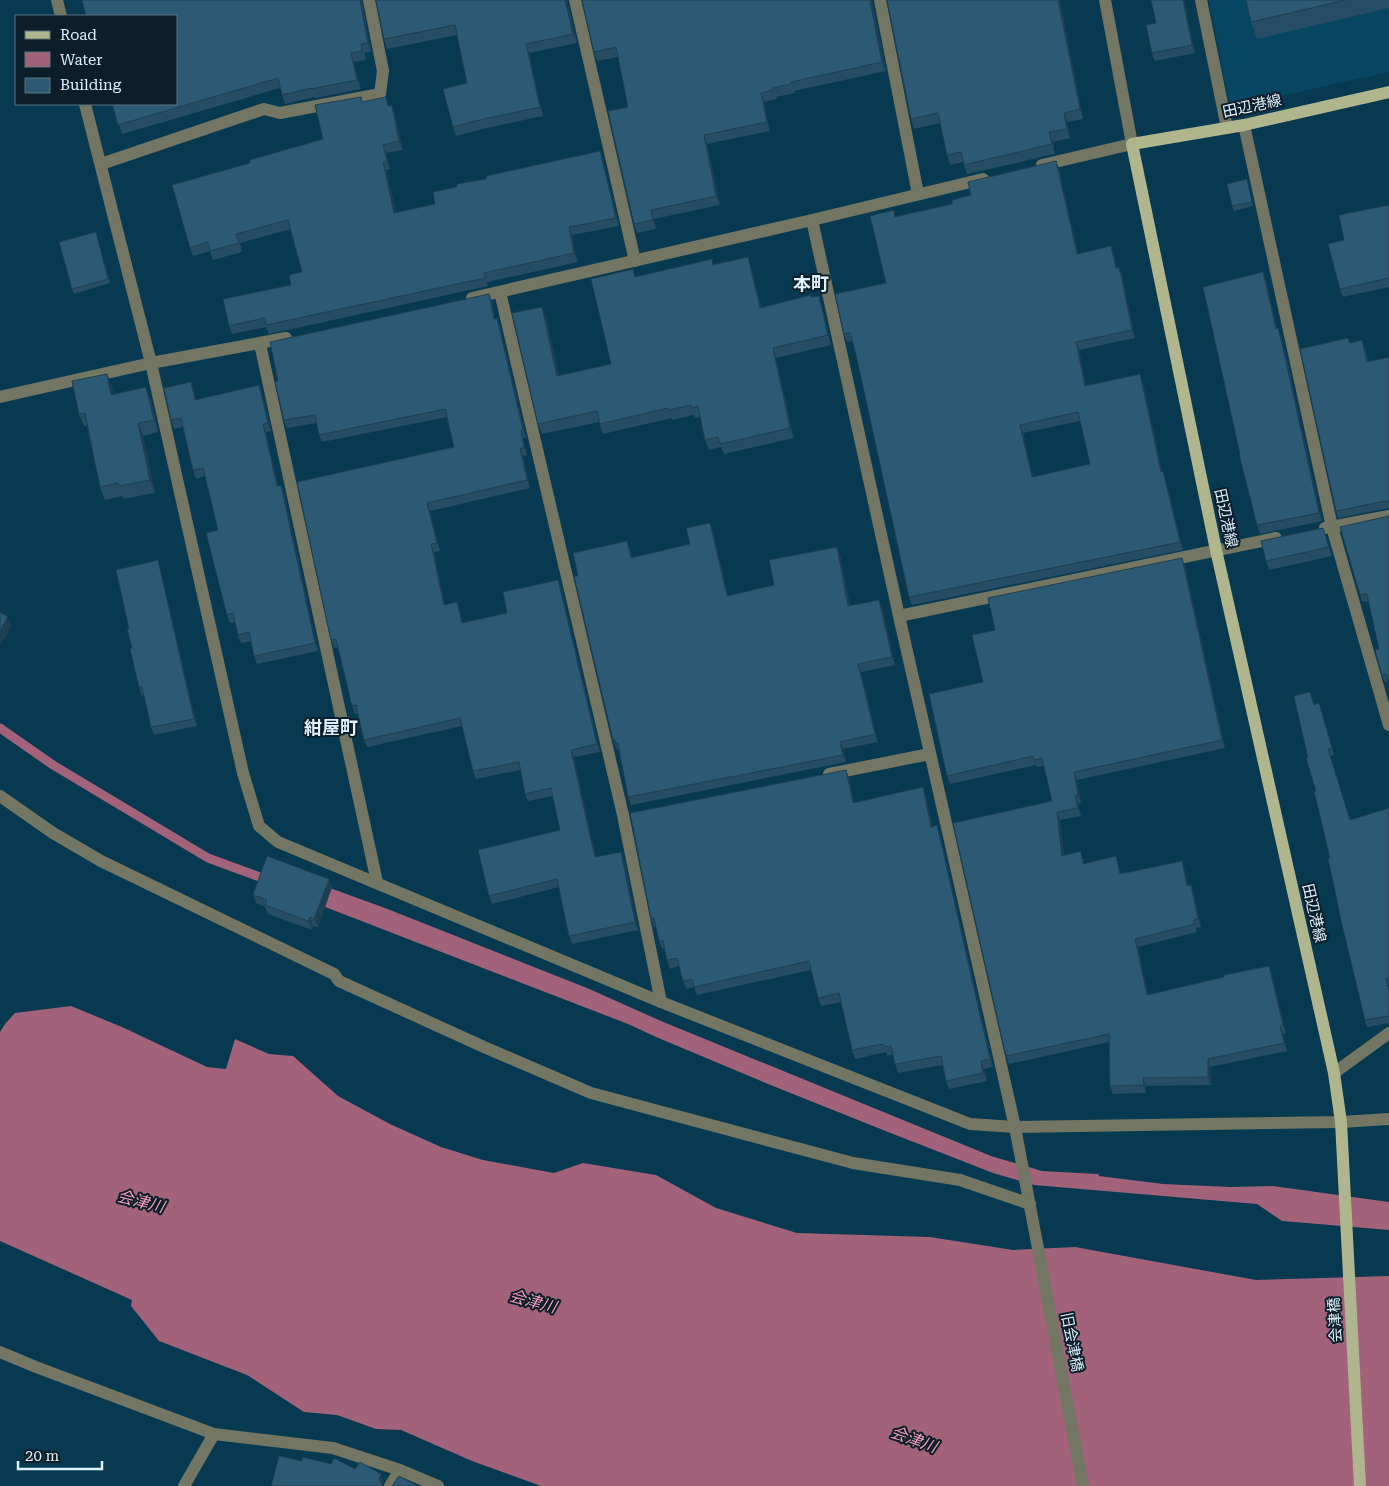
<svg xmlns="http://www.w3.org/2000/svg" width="1389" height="1486" font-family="'Roboto Serif','Noto Sans JP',serif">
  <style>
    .built { fill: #074662 }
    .water { fill: #a1627a }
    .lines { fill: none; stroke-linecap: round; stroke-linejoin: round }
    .stream { stroke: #a1627a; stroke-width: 9 }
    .minor { stroke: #727662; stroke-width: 12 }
    .major { stroke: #afb68e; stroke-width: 12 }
    .wall { fill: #264d64; fill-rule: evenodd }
    .shaded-wall { fill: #1f3f51 }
    .building { fill: #2c5a74; stroke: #1f3f51; fill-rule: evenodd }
    .labels { text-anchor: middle; stroke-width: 4; stroke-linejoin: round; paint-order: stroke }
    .street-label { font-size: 15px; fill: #def1fd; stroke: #0b1e29 }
    .water-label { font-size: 16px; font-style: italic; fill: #fa9ec0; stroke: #0b1e29 }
    .quarter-label { font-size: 18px; font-weight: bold; fill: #def1fd; stroke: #0b1e29 }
  </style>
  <rect width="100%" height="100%" fill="#073951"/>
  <!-- built -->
  <path class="built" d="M1209,0H1389V72L1230,107Z"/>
  <!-- water -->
  <g class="water">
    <path d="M330,888L385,908L587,988L661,1021L991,1156L1042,1171L1098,1174L1099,1176L1163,1184L1231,1187L1273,1186L1389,1202V1230L1282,1221L1257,1204L1034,1185L993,1173L888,1132L773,1086L656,1037L628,1024L320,905Z"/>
    <path d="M71,1006L122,1027L207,1067L226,1069L235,1039L269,1054L293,1056L338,1096L392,1125L441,1147L483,1160L554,1173L583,1163L656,1175L716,1208L797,1233L930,1237L1013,1250L1075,1247L1256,1280L1389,1276V1486H541L472,1461L401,1430L376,1429L337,1415L304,1412L247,1375L159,1341L131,1306L132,1300L0,1241V1032L5,1024L15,1013Z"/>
  </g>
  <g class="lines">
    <!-- stream -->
    <path class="stream" d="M0,728L53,765L208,858L268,880"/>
    <!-- minor -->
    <g class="minor">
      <path d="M57,0L61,16"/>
      <path d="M575,0L635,261"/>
      <path d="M880,0L918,194"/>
      <path d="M1201,0L1227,128"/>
      <path d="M85,104L151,363L243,773L259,826L278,842L661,1002L970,1124L1015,1127L1341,1122L1389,1119"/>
      <path d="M1244,125L1332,527L1389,725"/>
      <path d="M101,164L264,109L280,113L380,94L383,71L369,0"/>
      <path d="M1042,165L1132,144L1105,0"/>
      <path d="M812,220L899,616L1015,1127L1083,1486"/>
      <path d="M500,292L623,815L661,1002"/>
      <path d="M472,298L812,220L983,179"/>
      <path d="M260,344L377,882"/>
      <path d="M0,397L151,363L286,338"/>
      <path d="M1325,528L1389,516"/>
      <path d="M899,616L1276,538"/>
      <path d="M829,774L930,754"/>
      <path d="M0,796L53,833L101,861L334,974L339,981L484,1047L591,1093L853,1163L960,1180L1030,1204"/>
      <path d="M1334,1073L1389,1033"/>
      <path d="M0,1352L36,1367L214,1434L333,1448L400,1470L438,1486"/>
      <path d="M184,1486L214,1434"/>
      <path d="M390,1486L400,1470"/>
    </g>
    <!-- major -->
    <path class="major" d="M1360,1486L1341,1122L1334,1073L1216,550L1132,144L1244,125L1389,92"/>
  </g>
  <!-- wall -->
  <g class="wall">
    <path d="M82,0H362L371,52L364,53L366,60L354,62L361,89L315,98L314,97L285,104L280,88L122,134Z"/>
    <path d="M376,0H568L567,1L577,43L529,53L543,116L478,130L456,136L453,127L467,83L457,35L387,49L384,39Z"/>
    <path d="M582,0H872L886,71L794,91L795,93L776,97L777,99L764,102L770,131L707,144L720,205L654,219L656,229L637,233L634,224L628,107L618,57L597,61L594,52Z"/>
    <path d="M887,0H1060L1083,119L1067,122L1070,138L1053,142L1055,154L967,174L963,162L950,165L947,155L940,123L914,129L911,119Z"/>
    <path d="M1151,0H1184L1195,53L1155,61L1152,53L1156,23Z"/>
    <path d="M1246,0H1389V8L1257,39L1251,22Z"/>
    <path d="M363,102L389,106L395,114L403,150L386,153L390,169L386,170L396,212L435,204L457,187L600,151L603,160L619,226L572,235L578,262L487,282L488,286L269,334L266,327L232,334L229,326L291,285L302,272L291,229L240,243L242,252L213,260L210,251L193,256L190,248L250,163L323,139Z"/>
    <path d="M1056,161L1059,169L1078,254H1114L1117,267L1122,275L1125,288L1135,338L1079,350L1086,385L1143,382L1162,471L1166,480L1183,550L912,605L909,597L855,350L852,341L847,342L844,334L886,283L896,216L952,204L971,195ZM1080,421L1090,464L1033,477L1023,433Z"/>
    <path d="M1248,184L1253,206L1234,211L1232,206Z"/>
    <path d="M1389,205V287L1343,297L1340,289L1344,240Z"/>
    <path d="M97,236L110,283L74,294L72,289Z"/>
    <path d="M748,257L751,267L761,307L812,297L822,306L831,345L776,358L794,438L724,454L721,447L709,450L705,440L700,417L695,418L694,415L672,420V418L603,434L599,422L542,434L538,424L546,317L559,376L611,364L636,276L714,264Z"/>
    <path d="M1266,281L1277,329L1278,328L1281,337L1287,360L1322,521L1260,534L1257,525L1240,454Z"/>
    <path d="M489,294L492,302L495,319L500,326L526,438H523L527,455L523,456L530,488L430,511L440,551L434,552L445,605L460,610L463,623L507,613L558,580L561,588L600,752L574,757L593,844L596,857L624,859L638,930L572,944L569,936L559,887L492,904L489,896L560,830L553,796L528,801L525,794L520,770L476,779L473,771L462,726L367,747L364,740L358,713L355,714L352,706L338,647L334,648L331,640L454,447L447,417L322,442L319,435L317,423L287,428L284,420L278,381Z"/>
    <path d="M1350,343L1365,348L1368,361L1389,357V508L1338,518L1336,511Z"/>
    <path d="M107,374L112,386L113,394L151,400L158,432L143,436L155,493L124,499L122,496L105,500L100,487L87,426H84L79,414Z"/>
    <path d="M259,385L262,393L271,431L266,432L278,486L284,493L318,651L257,664L254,656L251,641L241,643L238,635L235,622L230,623L227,615L218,530L205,476L196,479L193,470L183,427L174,429L171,420L194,390L196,400Z"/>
    <path d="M1389,516L1388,681L1385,682L1382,675L1379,649L1369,601L1362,602L1360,595Z"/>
    <path d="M710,523L713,531L728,596L774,585L840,555L850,606L882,607L895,665L861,672L878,742L843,749L846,762L631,805L628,797L619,752L617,748H616L613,740L578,576L630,549L632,557L690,544Z"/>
    <path d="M1326,537L1332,556L1269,570L1266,561Z"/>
    <path d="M1185,566L1225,748L1077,780L1081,803L1078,804L1081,816L1060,820L1064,855L1084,859V863L1118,864L1121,874L1184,868L1188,886L1194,893L1201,927L1196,928L1197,932L1138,947L1148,995L1272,974L1286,1033L1283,1034L1287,1051L1210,1067L1211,1085L1146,1086V1093L1113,1094L1110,1086L1109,1042L1009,1064L1006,1056L1052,801L1044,766L1037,767L1036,765L950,784L947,776L983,682Z"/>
    <path d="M160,568L197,726L154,735L151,727L144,695H142L139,687L129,629Z"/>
    <path d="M1319,703L1334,755L1330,756L1350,820L1389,808V985H1388L1389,989V1023L1367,1027L1365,1020L1330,858L1316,791L1308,758L1314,705Z"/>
    <path d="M849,778L854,803L923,787L926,796L932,826L937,825L940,834L993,1067L984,1069L987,1081L949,1089L946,1081L942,1065L898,1073L895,1064L893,1054L887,1056L886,1052L855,1059L852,1050L841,1002L821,1006L818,998L811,970L697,995L694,987L686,989L683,981L679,966L670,969L667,960L664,948L662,949L659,941L656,926L654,927L651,918Z"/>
    <path d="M329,879L332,887L318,927L313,926L312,930L268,914L265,907L256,903L253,895Z"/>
  </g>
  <!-- shaded-wall -->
  <g class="shaded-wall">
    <path d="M360,0H362L371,52L368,43Z"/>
    <path d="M565,0H568L567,1L577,43L573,34Z"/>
    <path d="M870,0H872L886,71L882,62Z"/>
    <path d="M1058,0H1060L1083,119L1080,109Z"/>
    <path d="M1183,0H1184L1195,53L1192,45Z"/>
    <path d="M526,44L529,53L543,116L540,107Z"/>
    <path d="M351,53L354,62L361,89L357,80Z"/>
    <path d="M761,93L764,102L770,131L767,122Z"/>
    <path d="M392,106L395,114L403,150L399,141Z"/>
    <path d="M1064,113L1067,122L1070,138L1067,129Z"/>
    <path d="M1049,132L1053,142L1055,154L1052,144Z"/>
    <path d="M704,135L707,144L720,205L716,196Z"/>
    <path d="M383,145L386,153L390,169L387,161Z"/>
    <path d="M600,151L603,160L619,226L616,218Z"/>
    <path d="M1056,161L1059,169L1080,262L1077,254Z"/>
    <path d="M383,162L386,170L398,221L394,213Z"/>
    <path d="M651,210L654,219L656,229L653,220Z"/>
    <path d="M569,227L572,235L578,262L574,253Z"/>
    <path d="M1111,246L1114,254L1119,276L1116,268Z"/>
    <path d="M748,257L751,267L763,318L760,308Z"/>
    <path d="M1119,267L1125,288L1135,338L1132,330Z"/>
    <path d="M1263,272L1266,281L1279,337L1276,329Z"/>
    <path d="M489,294L492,302L497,327L494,319Z"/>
    <path d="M819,296L822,306L831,345L828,335Z"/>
    <path d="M542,307L546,317L561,386L557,376Z"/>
    <path d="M497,318L500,326L526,438L523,430Z"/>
    <path d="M1278,328L1287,360L1322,521L1319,513Z"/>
    <path d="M1076,342L1079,350L1088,394L1085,386Z"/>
    <path d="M773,348L776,358L794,438L790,428Z"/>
    <path d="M107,374L112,386L116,407L111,395Z"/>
    <path d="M1140,374L1143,382L1164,480L1161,472Z"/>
    <path d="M191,382L194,390L198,408L195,400Z"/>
    <path d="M259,385L262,393L271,431L268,423Z"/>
    <path d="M146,387L151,400L158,432L154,420Z"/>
    <path d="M138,423L143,436L155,493L150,480Z"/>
    <path d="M263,424L266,432L280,494L277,486Z"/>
    <path d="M1020,425L1023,433L1035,485L1032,477Z"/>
    <path d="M521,430L523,438L527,455L524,448Z"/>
    <path d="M520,448L523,456L530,488L527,480Z"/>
    <path d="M1163,471L1166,480L1183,550L1180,542Z"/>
    <path d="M281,485L284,493L318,651L315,643Z"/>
    <path d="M427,503L430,511L440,551L437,543Z"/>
    <path d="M710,523L713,531L730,604L727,596Z"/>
    <path d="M627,541L630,549L634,565L631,558Z"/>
    <path d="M431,544L434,552L447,613L444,605Z"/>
    <path d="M837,547L840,555L851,614L848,606Z"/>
    <path d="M1182,558L1185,566L1225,748L1222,740Z"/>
    <path d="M158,560L160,568L197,726L194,719Z"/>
    <path d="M558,580L561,588L600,752L597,744Z"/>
    <path d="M879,600L882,607L895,665L892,657Z"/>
    <path d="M457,602L460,610L465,631L462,623Z"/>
    <path d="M8,617L12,627L0,645V631Z"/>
    <path d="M858,664L861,672L878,742L875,734Z"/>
    <path d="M1319,703L1322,710L1334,755L1332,748Z"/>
    <path d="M840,742L843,749L846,762L843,755Z"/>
    <path d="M571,750L574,757L598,865L595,857Z"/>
    <path d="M846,770L849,778L856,812L853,803Z"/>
    <path d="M1074,772L1077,780L1081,803L1078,795Z"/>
    <path d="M923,787L926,796L934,835L931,827Z"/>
    <path d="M1075,796L1078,804L1081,816L1078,808Z"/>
    <path d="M1057,812L1060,820L1065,863L1062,856Z"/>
    <path d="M937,825L940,834L993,1067L990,1059Z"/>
    <path d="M621,852L624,859L638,930L635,922Z"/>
    <path d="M1182,861L1184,868L1190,894L1187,886Z"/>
    <path d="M329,879L332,887L318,927L314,919Z"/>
    <path d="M1191,885L1194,893L1201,927L1198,919Z"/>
    <path d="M310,917L313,926L312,930L308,921Z"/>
    <path d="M1135,939L1138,947L1150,1003L1147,995Z"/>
    <path d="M1269,966L1272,974L1286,1033L1283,1025Z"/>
    <path d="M1280,1026L1283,1034L1287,1051L1284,1043Z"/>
    <path d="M1208,1059L1210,1067L1211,1085L1208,1077Z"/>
    <path d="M981,1061L984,1069L987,1081L983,1073Z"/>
    <path d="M1143,1078L1146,1086V1093L1144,1085Z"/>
    <path d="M381,1474L384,1481L382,1486L379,1479Z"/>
  </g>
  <!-- building -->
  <g class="building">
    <path d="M82,0H360L368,43L361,44L362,51L351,53L357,80L311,89V88L282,95L278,78L118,125L112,104H176V16H86Z"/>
    <path d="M376,0H565L573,34L526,44L540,107L475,121L453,127L443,89L467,83L455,25L384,39Z"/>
    <path d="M582,0H870L882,62L791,82V84L773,88V90L761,93L767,122L704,135L716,196L651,210L653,220L634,224L608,111L628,107L616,47L594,52Z"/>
    <path d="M887,0H1058L1080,109L1064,113L1067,129L1049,132L1052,144L964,165L961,152L947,155L938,113L911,119Z"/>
    <path d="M1151,0H1183L1192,45L1152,53L1146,25L1156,23Z"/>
    <path d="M1246,0H1346L1251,22Z"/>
    <path d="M361,97L362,102L386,97L388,106H392L399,141L383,145L387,161L383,162L394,213L435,204L433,192L457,187V184L486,179V176L600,151L616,218L569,227L574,253L484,273L485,278L266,325L264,318L229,326L223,299L291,285L289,275L302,272L288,220L236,234L239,243L210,251L208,242L190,248L172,185L250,163V160L323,139L315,105Z"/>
    <path d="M1056,161L1077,254L1111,246L1116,268L1119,267L1122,280L1132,330L1076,342L1085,386L1140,374L1161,472L1163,471L1180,542L909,597L855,350L850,333L844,334L835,294L886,283L870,216L894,210L895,217L952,204V200L971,195L968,182ZM1078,412L1090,464L1032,477L1020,425Z"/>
    <path d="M1247,179L1252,202L1232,206L1227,184Z"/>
    <path d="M1389,205V278L1340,289L1328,244L1344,240L1339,215Z"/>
    <path d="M96,232L108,279L72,289L59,242Z"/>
    <path d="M748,257L760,308L811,295V297L819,296L828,335L773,348L790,428L720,444L718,437L705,440L698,406L692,408L691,405L669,410L668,408L600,424L597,411L538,424L512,313L542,307L557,376L611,364L591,279L633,269L635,277L712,259L713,265Z"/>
    <path d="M1263,272L1276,329L1278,328L1284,352L1319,513L1257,525L1239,454H1240L1203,287Z"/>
    <path d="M489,294L494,319L497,318L523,430H521L524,448H520L527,480L427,503L437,543L431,544L444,605L457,602L462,623L507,613L503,592L558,580L597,744L571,750L590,836L595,857L621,852L635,922L569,936L557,879L489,896L478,850L560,830L551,788L525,794L519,762L473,771L460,718L364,740L356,705L352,706L336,639L331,640L297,482L454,447L445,409L319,435L315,415L284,420L275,382L278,381L270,342Z"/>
    <path d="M1348,338L1350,343L1362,340L1367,362L1389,357V502L1385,501L1336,511L1300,349Z"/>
    <path d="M107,374L111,395L146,387L154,420L138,423L150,480L119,486L118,483L100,487L85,413L79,414L72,381Z"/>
    <path d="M191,382L195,400L259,385L268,423L263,424L277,486L281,485L315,643L254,656L249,632L238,635L233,613L227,615L206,533L218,530L203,468L193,470L181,418L171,420L164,388Z"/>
    <path d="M1389,516V686L1386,674L1382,675L1375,650L1379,649L1367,594L1360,595L1340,527Z"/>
    <path d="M710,523L727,596L774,585L769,560L837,547L848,606L879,600L892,657L858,664L875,734L840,742L843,755L628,797L618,743L616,744L615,740H613L574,576H578L573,553L627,541L631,558L690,544L686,528Z"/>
    <path d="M1323,528L1329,547L1266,561L1261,541Z"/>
    <path d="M1182,558L1222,740L1074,772L1078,795L1075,796L1078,808L1057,812L1062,856L1081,851L1083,864L1116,856L1120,874L1182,861L1187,886L1191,885L1198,919L1194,920V924L1135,939L1147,995L1224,977V975L1269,966L1283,1025L1280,1026L1284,1043L1208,1059V1077L1143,1078L1144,1085L1110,1086L1109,1034L1006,1056L953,823L1052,801L1042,758L1034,760L1033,756L947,776L929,694L983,682L972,635L995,630L988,598Z"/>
    <path d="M158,560L194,719L151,727L142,687H139L130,649L132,648L127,629H129L116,570Z"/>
    <path d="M0,612L8,617L0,631Z"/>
    <path d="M1310,692L1314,705L1319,703L1332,748L1328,749L1350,820L1389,808V978L1386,979L1389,990V1016L1365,1020L1342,925L1328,858H1330L1314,791H1316L1306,758H1308L1294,696Z"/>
    <path d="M846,770L853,803L923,787L931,827L937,825L990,1059L981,1061L983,1073L946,1081L941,1056L895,1064L891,1046L884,1047L883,1044L852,1050L839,993L818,998L809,961L694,987L692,979L683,981L677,958L667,960L663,940L659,941L654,918H651L630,813Z"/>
    <path d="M267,856L329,879L314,919L310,917L308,921L265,905L267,900L253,895Z"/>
    <path d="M279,1456L302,1461L303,1457L331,1464L334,1458L355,1469L360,1462L381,1474L379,1479L383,1486H271Z"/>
    <path d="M399,1476L418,1486H392Z"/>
  </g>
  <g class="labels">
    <!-- street labels -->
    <g class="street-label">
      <text transform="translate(1252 106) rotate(-12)" y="5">田辺港線</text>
      <text transform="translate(1226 518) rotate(78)" y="5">田辺港線</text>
      <text transform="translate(1314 913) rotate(77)" y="5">田辺港線</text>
      <text transform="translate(1335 1320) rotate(-93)" y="5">会津橋</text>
      <text transform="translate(1072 1342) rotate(79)" y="5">旧会津橋</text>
    </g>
    <!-- water labels -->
    <g class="water-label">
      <text transform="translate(141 1201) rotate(14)" y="6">会津川</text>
      <text transform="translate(533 1301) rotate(15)" y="6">会津川</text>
      <text transform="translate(914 1439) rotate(20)" y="6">会津川</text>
    </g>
    <!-- quarter labels -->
    <g class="quarter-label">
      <text x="811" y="290">本町</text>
      <text x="331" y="734">紺屋町</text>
    </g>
  </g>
  <!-- legend -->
  <rect x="15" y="15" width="162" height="90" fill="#0b1e29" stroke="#5f727e"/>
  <rect x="25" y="31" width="25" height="8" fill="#afb68e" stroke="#5f727e"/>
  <text x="60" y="40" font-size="15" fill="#def1fd">Road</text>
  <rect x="25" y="52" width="25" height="15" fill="#a1627a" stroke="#5f727e"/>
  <text x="60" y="65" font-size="15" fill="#def1fd">Water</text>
  <rect x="25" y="78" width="25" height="15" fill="#2c5a74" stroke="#5f727e"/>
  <text x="60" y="90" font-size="15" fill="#def1fd">Building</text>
  <!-- scale -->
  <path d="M18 1461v8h84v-8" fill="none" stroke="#def1fd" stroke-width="2.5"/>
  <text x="25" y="1461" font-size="15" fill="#def1fd" stroke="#0b1e29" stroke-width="4" paint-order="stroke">20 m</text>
</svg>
